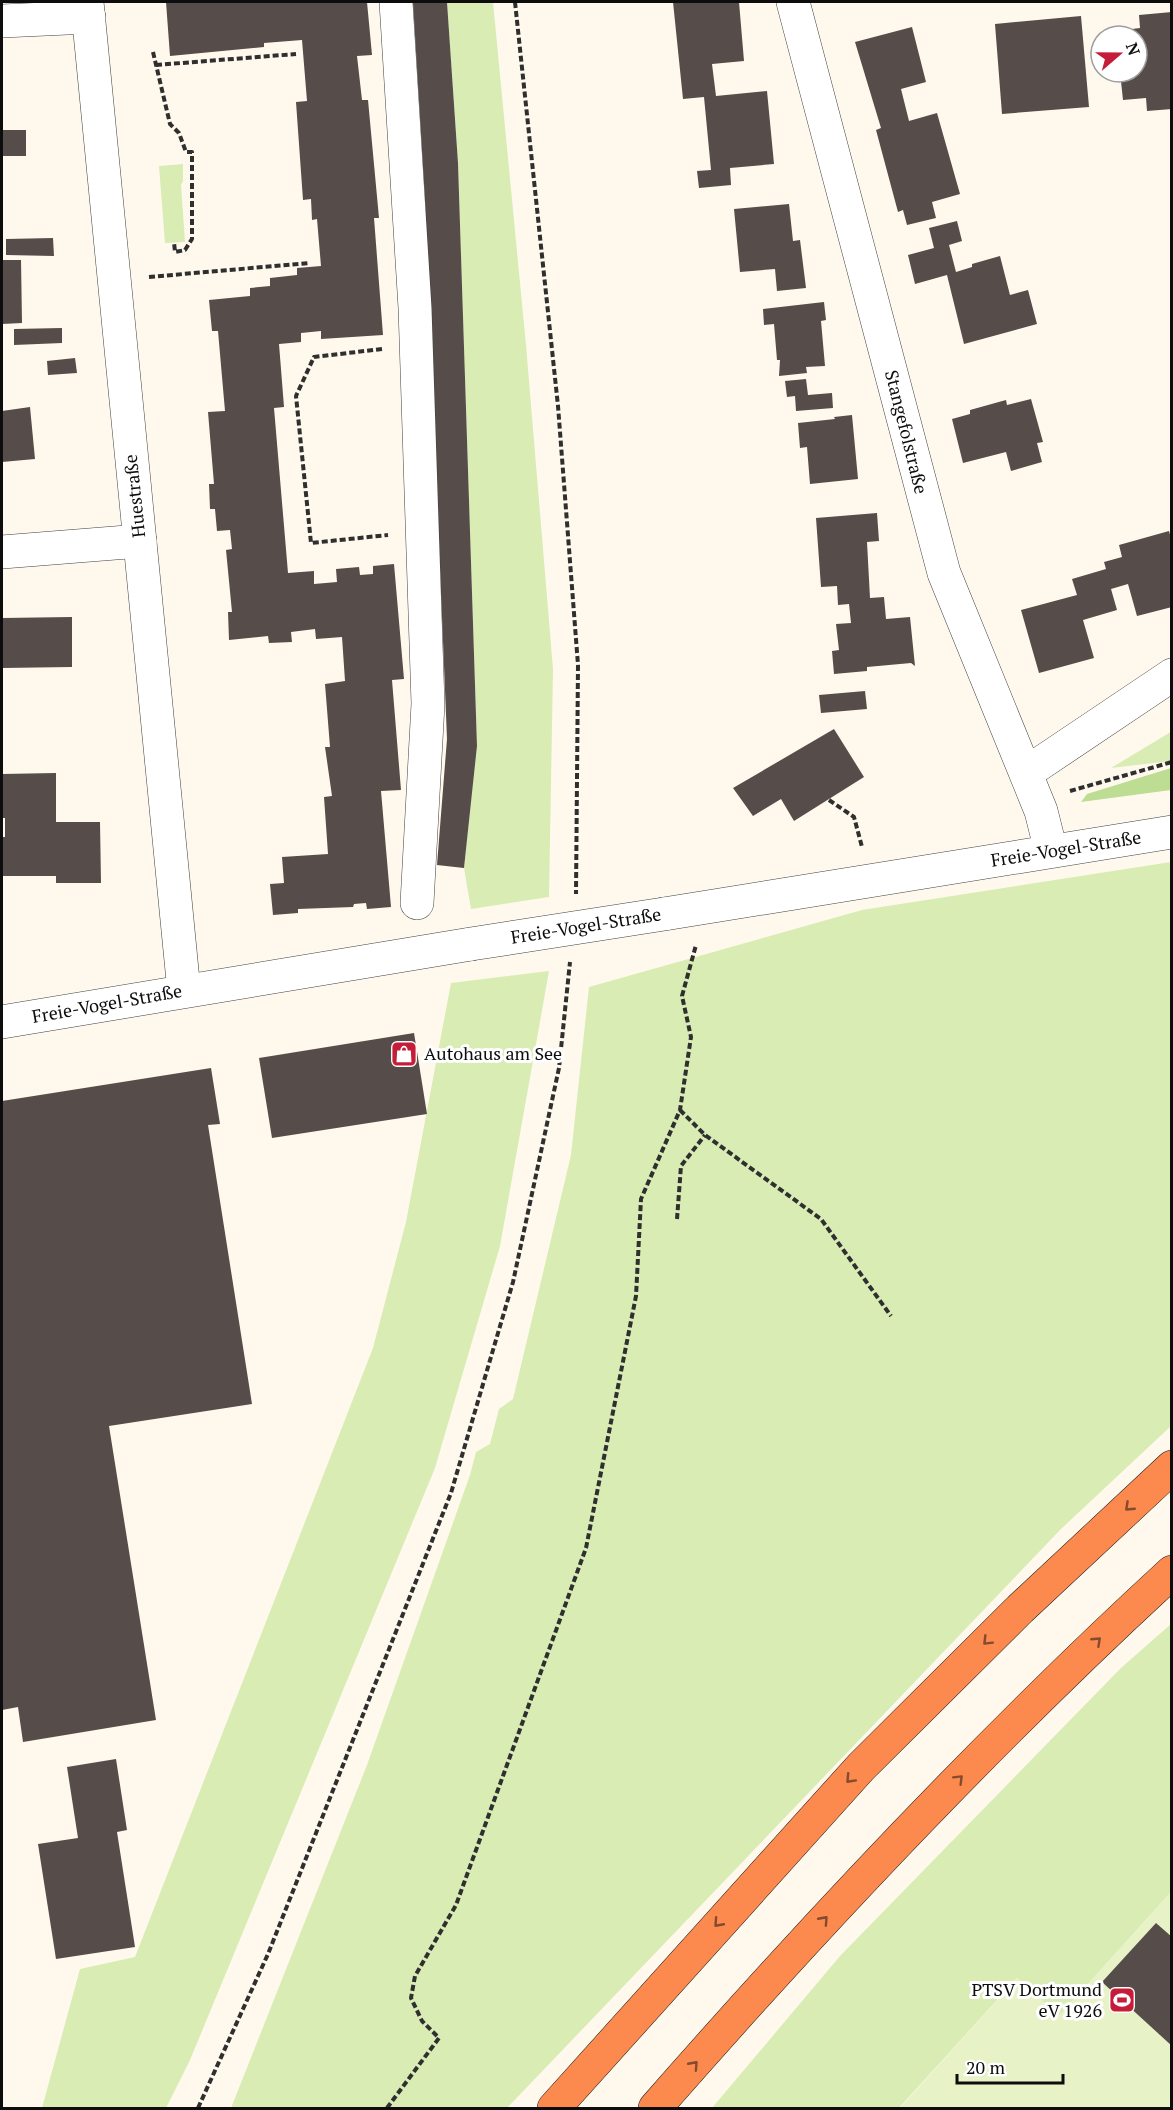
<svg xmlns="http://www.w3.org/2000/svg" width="1173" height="2110" font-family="'PT Serif',serif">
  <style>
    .green { fill: #d8ecb4 }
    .forest { fill: #bddd93 }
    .pitch { fill: #e8f2c7 }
    .building { fill: #564c49 }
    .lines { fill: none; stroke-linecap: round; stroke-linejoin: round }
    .minor-casing { stroke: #404040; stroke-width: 34 }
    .highway-casing { stroke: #1e1e1e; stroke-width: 34 }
    .path { stroke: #2f2f2f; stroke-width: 4; stroke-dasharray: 6 3; stroke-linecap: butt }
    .minor { stroke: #fff; stroke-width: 33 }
    .highway { stroke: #fc894e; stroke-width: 33 }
    .minor-bridge-casing { stroke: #404040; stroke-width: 34; stroke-linecap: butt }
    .minor-bridge { stroke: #fff; stroke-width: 33 }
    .oneway { stroke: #844b2e }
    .labels { text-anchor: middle; stroke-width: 6; stroke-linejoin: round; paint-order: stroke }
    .street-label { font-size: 18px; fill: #0d0d0d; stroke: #fff }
    .poi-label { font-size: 18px; fill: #0d0d0d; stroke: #fff; text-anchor: start }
  </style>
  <rect width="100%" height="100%" fill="#fff9ed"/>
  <!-- green -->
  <g class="green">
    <path d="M447,2H493L526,345L553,669L549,897L471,909L464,868L477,746L458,163Z"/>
    <path d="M183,164V181L181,185L185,242L165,243L159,166Z"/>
    <path d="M1171,732V761L1111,768L1169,733Z"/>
    <path d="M1171,862V1426L1061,1529L507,2108H231L367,1765L470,1475L476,1452L490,1444L499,1409L513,1399L571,1155L589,987L862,910Z"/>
    <path d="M549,971L500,1246L435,1468L190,2060L166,2108H42L80,1969L135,1957L373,1348L406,1222L451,983Z"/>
    <path d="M1171,1624V1892L1059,2016L1017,1978L899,2108H712L840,1956L1121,1668Z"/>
  </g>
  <!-- forest -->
  <path class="forest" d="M1171,768V790L1081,802L1087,794Z"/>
  <!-- pitch -->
  <path class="pitch" d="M1171,1892V2108H900L1017,1978L1059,2016Z"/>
  <!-- building -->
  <g class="building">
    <path d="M166,2H367L372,55L357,56L362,100H368L379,218H374L383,335L321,339V331L301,333V342L279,344L284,407L274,408L288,573L314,571V584L337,582L336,569L359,567L360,575L373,574V566L394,564L404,679L392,680L401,790L381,791L391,907L367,909L366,903L354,904L353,907L298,909V913L273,915L270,884L284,883L282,857L328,854L324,797L332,796L325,747H330L325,684L345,681L342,637L316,639L315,629L291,632L292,642L269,643L268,636L229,640L228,612H232L226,550L232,549L230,530L217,531L215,509H210L209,484H214L208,412L225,411L218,331H212L209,300L250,296V288L270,286V278L297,275V268L321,266L317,219L312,220L311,199L303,200L296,102L307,101L302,40L264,43V47L170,56Z"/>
    <path d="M413,2H447L458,163L477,746L464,868L437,865L447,739L425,199Z"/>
    <path d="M673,2H739L744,61L712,64L716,96L767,91L774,164L730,168L731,185L699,188L697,171L711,170L704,97L683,99Z"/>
    <path d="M1172,12V109L1147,111L1146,98L1123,100L1120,72H1137V36H1116V31L1140,28L1139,15Z"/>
    <path d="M1081,16L1089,107L1002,114L995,24Z"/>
    <path d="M912,27L926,82L901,89L909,121L937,113L960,194L932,202L936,218L907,225L903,210L898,212L876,130L881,128L855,42Z"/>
    <rect x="2" y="130" width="24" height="26"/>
    <path d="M789,204L793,241L800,240L806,288L777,291L775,269L740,272L734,209Z"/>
    <path d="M957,221L962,241L949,245L956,272L972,267V264L1000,256L1010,295L1028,290L1037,324L964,344L947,275L915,284L908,255L934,248L929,228Z"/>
    <path d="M53,238L54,256L6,255V239Z"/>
    <path d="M2,260H21L22,323L2,324Z"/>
    <path d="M824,302L826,320L821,321L825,366L806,367L807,373L779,376L780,360H777L774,324L764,325L763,309Z"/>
    <path d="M62,328V343L14,345V329Z"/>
    <path d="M75,358L77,373L48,375L47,361Z"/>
    <path d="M806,379L808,395L832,393L833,408L796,411L795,396L787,397L785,381Z"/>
    <path d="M1031,399L1043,442L1037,443L1042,462L1011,471L1006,452L963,463L952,419L970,414V410L1006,400L1007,405Z"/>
    <path d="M30,407L35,459L2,462V411Z"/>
    <path d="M852,415L858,479L810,484L807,447L800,448L798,423L835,419L834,417Z"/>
    <path d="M877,513L879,541L867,542L870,598L884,597L886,619L910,617L915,666L911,663L867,667V671L834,674L832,651L839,650L836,624L851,623L849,604L838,605L837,586L821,587L816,518Z"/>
    <path d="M1169,531L1172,542V607L1137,616L1128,584L1111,589L1117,610L1083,620L1094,658L1039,673L1021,610L1077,595L1072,579L1106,569L1104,562L1122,557L1119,545Z"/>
    <path d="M72,617V667L2,668V618Z"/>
    <path d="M865,691L867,709L821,713L819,695Z"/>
    <path d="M834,729L864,777L794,821L781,799L753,816L733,788Z"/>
    <path d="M56,773V822H100L101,883H56V876H2V837H5V818H2V774Z"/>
    <path d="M414,1033L427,1114L272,1138L259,1058Z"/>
    <path d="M211,1068L220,1124L208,1125L252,1404L109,1426L156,1720L23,1742L18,1707L2,1710V1101Z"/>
    <path d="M116,1759L127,1830L117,1832L135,1947L56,1959L38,1844L78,1838L67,1767Z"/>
    <path d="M1156,1923L1172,1937V2046L1102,1982Z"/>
  </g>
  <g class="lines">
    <defs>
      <g id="minor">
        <path d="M87,2L184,991"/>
        <path d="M396,2L415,308L428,704L417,903"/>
        <path d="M793,2L944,573L1041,811L1051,851"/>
        <path d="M2,21L89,17"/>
        <path d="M2,552L140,541"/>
        <path d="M1026,773L1172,675"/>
        <path d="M664,914L1172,832"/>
        <path d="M2,1022L471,944"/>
      </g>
      <g id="highway">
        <path d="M554,2108L861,1767L1020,1609L1172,1467"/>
        <path d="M655,2108C818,1922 989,1740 1172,1572"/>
      </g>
    </defs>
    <!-- minor casing -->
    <use href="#minor" class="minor-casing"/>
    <!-- highway casing -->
    <use href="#highway" class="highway-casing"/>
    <!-- path -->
    <g class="path">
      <path d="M515,2L558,406L578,665L576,894"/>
      <path d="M153,52L170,124L179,133L186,152H192V239L185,250L175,252L174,242"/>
      <path d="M156,65L296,54"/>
      <path d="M149,277L309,263"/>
      <path d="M382,349L314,357L296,396L311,543L388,535"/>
      <path d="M1070,791L1172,762"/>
      <path d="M829,800L854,817L862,847"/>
      <path d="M680,1110L705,1135L821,1219L891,1316"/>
      <path d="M677,1219L681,1166L705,1135"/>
      <path d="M198,2108L268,1954L451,1493L513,1282L559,1068L570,962"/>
      <path d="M387,2108L439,2038L422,2021L411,1998L415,1976L456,1905L586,1548L636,1296L641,1199L680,1110L691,1037L682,996L696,945"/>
    </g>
    <!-- minor -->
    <use href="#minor" class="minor"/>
    <!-- highway -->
    <use href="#highway" class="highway"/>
    <defs>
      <path id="minor-bridge" d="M471,944L664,914"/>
    </defs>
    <!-- minor-bridge casing -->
    <use href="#minor-bridge" class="minor-bridge-casing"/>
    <!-- minor-bridge -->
    <use href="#minor-bridge" class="minor-bridge"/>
  </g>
  <!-- one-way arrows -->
  <defs><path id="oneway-chevron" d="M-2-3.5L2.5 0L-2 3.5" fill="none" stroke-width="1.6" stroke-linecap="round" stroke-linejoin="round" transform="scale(1.5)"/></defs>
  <g class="oneway">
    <use href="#oneway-chevron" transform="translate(1129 1507) rotate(137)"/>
    <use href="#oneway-chevron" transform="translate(987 1641) rotate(135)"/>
    <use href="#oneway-chevron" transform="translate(1097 1641) rotate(-43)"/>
    <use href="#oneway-chevron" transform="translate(850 1779) rotate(133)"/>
    <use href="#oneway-chevron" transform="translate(959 1779) rotate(-45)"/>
    <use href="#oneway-chevron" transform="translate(824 1920) rotate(-48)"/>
    <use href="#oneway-chevron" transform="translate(718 1923) rotate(132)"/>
    <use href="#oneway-chevron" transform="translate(694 2065) rotate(-48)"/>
  </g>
  <!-- icons -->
  <defs>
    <symbol id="shop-square" viewBox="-11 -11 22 22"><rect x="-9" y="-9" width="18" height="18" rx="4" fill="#c51d39" stroke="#fff"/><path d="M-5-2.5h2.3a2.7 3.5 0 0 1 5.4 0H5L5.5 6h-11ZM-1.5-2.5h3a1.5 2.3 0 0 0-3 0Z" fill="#fff"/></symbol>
    <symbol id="stadium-square" viewBox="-11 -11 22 22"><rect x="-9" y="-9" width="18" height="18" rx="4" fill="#c51d39" stroke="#fff"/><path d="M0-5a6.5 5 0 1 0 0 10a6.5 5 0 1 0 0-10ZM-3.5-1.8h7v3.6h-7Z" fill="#fff"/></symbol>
  </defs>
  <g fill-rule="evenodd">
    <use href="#shop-square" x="389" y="1039" width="30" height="30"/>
    <use href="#stadium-square" x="1107" y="1985" width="30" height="30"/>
  </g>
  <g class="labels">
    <!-- street labels -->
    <g class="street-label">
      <text transform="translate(906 432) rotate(76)" y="6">Stangefolstraße</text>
      <text transform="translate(135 496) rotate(-96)" y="6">Huestraße</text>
      <text transform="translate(1066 849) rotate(-9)" y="6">Freie-Vogel-Straße</text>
      <text transform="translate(586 926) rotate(-9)" y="6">Freie-Vogel-Straße</text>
      <text transform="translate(107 1004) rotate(-10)" y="6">Freie-Vogel-Straße</text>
    </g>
    <!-- poi labels -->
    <g class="poi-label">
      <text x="424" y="1060">Autohaus am See</text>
      <text x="1102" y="1996" text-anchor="end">PTSV Dortmund<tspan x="1102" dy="21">eV 1926</tspan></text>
    </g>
  </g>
  <!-- border -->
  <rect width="1173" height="2110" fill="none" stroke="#0d0d0d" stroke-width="6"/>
  <!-- north arrow -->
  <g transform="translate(1119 54) rotate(70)"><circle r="28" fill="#ffffff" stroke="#9e9e9e" stroke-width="1.5"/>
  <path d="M0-4.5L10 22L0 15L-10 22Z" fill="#c51d39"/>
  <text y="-9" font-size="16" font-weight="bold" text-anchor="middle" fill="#0d0d0d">N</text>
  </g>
  <!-- scale -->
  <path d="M957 2074v9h106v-9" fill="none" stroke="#0d0d0d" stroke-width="3"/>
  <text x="966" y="2074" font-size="18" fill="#0d0d0d" stroke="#ffffff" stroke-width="4.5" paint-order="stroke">20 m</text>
</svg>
